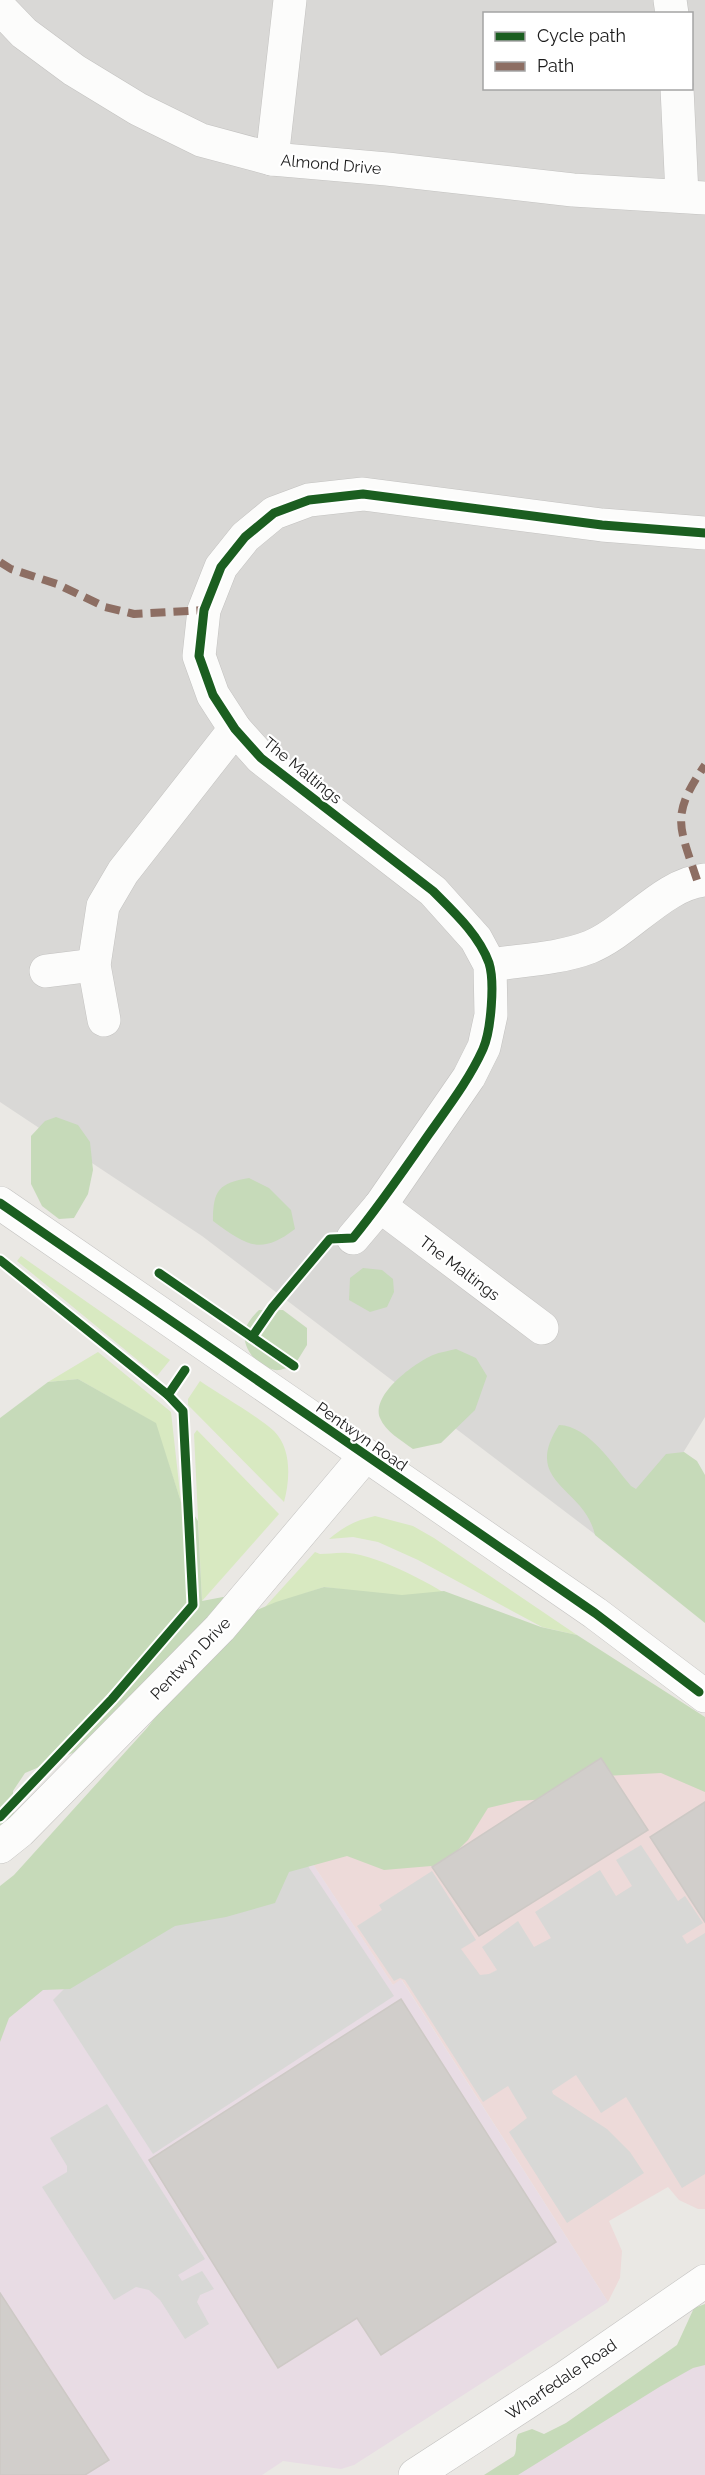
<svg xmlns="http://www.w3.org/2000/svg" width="705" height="2475" font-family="Raleway,sans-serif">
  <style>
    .residential { fill: #d9d8d6; fill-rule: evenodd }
    .commercial { fill: #eddad9 }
    .industrial { fill: #e8dce4 }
    .religious { fill: #d8d8d6 }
    .grass { fill: #d8e9c1 }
    .forest { fill: #c6dab9 }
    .building { fill: #d1cecb; stroke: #cdc9c5; stroke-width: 1.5 }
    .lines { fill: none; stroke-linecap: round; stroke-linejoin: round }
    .minor-casing { stroke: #c3c2c0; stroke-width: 34 }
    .tertiary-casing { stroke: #c3c2c0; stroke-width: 34 }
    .minor { stroke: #fcfcfb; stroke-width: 33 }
    .tertiary { stroke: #fcfcfb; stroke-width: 33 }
    .quiet { stroke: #8d6e63; stroke-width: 8; stroke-dasharray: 15 8; stroke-linecap: butt }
    .cycleway-casing { stroke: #fff; stroke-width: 13 }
    .cycleway { stroke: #1b5e20; stroke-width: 9 }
    .labels { text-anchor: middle; stroke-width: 4.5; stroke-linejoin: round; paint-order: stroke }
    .street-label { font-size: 16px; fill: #1c1c1c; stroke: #fff }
  </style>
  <rect width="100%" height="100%" fill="#eae8e4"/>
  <!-- residential -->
  <path class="residential" d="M0,0H705V1417L621,1554L202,1236L0,1102ZM484,14H692V88H484Z"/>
  <!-- commercial -->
  <path class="commercial" d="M643,1711L705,1764V2209H698L679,2200L668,2187L609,2221L622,2251L620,2278L608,2302L402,1980L393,1985L283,1819Z"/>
  <!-- industrial -->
  <g class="industrial">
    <path d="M283,1819L393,1985L401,1979L608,2302L354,2465L341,2469L283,2461L262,2475H0V2003Z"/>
    <path d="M705,2328V2475H484L566,2423Z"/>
  </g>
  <!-- religious -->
  <g class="religious">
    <path d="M641,1845L678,1901L685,1896L703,1923L682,1936L687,1944L705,1933V2174L682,2188L626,2097L601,2113L576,2075L552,2091L553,2094L607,2129L630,2152L644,2173L567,2223L509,2132L527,2118L508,2086L483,2102L405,1980L400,1978L394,1981L357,1926L382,1910L379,1905L432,1871L476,1940L461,1949L480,1975L489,1974L497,1970L482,1947L518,1921L534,1947L551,1938L535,1912L600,1870L616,1896L632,1886L616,1860Z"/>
    <path d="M296,1848L394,1996L153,2154L53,2000L69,1984Z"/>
    <path d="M107,2104L205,2259L178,2275L182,2281L202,2271L214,2289L200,2295L197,2302L209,2324L185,2339L160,2300L149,2290L136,2287L114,2300L42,2187L67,2172V2166L50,2138Z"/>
  </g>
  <!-- grass -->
  <g class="grass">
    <path d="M21,1256L170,1360L157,1376L17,1261Z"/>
    <path d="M98,1352L171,1412L181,1502L155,1423L78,1379L48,1382Z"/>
    <path d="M200,1381C222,1396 256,1415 274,1431C292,1449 290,1480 284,1502L188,1405V1399Z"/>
    <path d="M197,1430L279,1514L202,1601L194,1434Z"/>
    <path d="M375,1516L413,1526L434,1538L577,1635L542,1627L418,1560L378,1542L353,1537L329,1539C344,1526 357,1520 375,1516Z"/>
    <path d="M315,1552L320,1554C329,1554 339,1552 348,1553C381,1556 436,1586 463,1605L324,1587L265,1607Z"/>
  </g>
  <!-- forest -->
  <g class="forest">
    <path d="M56,1117L78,1125L90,1142L93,1170L88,1194L74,1218L59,1219L42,1206L31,1184V1136L45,1121Z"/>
    <path d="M249,1178L269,1188L291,1210L295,1229C260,1256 246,1245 213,1221C213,1190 219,1183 249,1178Z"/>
    <path d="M363,1268L382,1270L393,1279L394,1292L387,1307L370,1312L349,1300L350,1278Z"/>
    <path d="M259,1310H283L307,1328V1345L294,1366C288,1367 280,1371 275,1370C258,1367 241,1348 245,1330C247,1323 253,1316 259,1310Z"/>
    <path d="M456,1349L476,1358L487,1376L475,1410L441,1443L413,1449C402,1441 385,1431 380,1418C371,1394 415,1363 433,1355C440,1352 449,1351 456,1349Z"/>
    <path d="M78,1379L156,1423L181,1502L191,1510L198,1521L202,1601L223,1597L252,1612L276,1602L324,1587L402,1595L444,1591L541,1627L577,1635L705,1717V1792L661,1773L605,1776L563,1798L517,1801L488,1808L468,1840L443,1865L384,1870L347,1856L289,1872L275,1903L226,1917L175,1926L70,1989L43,1990L9,2018L0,2042V1886L14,1875L147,1728L193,1669L75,1752L25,1773L13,1791L14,1821L0,1848V1418L48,1382Z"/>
    <path d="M559,1425C589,1426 613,1465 631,1486L636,1489L666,1454L684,1452L697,1461L705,1475V1623L595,1535C584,1486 521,1484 559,1425Z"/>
    <path d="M705,2304V2365L693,2368L661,2386L518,2475H484L514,2456C518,2449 514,2442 518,2434L532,2429L544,2434L566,2423L677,2345L694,2308Z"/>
  </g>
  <!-- building -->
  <g class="building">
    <path d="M601,1758L648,1830L479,1936L432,1867Z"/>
    <path d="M705,1802V1922L650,1837Z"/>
    <path d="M401,1999L556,2242L381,2355L357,2318L278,2368L149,2160Z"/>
    <path d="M0,2293L109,2460L85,2475H0Z"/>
  </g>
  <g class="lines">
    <defs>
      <g id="minor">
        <path d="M670,0L672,14"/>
        <path d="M0,8L24,33L74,70L138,109L201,140L272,159L387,169L573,190L705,198"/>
        <path d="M677,88L682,195"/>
        <path d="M272,159L290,0"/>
        <path d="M490,965C522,960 559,959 590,947C629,931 663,884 705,880"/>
        <path d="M46,971L94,965"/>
        <path d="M104,1020L94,965L103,906L123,872L235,729"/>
        <path d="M380,1206L542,1328"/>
        <path d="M353,1238L380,1206L469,1077L484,1047L491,1015L490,965L476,939L433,891L261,758L235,729L213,695L199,656L204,610L221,567L245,537L274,513L309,500L363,494L602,525L705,533"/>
        <path d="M415,2475L566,2377L705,2281"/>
      </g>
      <g id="tertiary">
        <path d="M0,1203L595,1613L705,1696"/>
        <path d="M0,1847L20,1831L220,1628L365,1456"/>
      </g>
    </defs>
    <!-- minor casing -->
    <use href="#minor" class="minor-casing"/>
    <!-- tertiary casing -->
    <use href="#tertiary" class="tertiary-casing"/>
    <!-- minor -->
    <use href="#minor" class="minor"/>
    <!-- tertiary -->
    <use href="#tertiary" class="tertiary"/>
    <!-- quiet -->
    <g class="quiet">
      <path d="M0,562L11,569L57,584L105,607L134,614L204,610"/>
      <path d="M697,880C679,825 670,816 705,765"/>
    </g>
    <defs>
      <g id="cycleway">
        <path d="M0,1203L595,1613L699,1692"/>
        <path d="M0,1260L168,1395"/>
        <path d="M159,1273L294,1366"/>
        <path d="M252,1337L272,1308L330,1239L353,1238C380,1205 404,1170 429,1134C448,1107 469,1080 483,1049C491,1031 495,982 489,963C479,935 454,912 433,891L261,758L235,729L213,695L199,656L204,610L221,567L245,537L274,513L309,500L363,494L602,525L705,533"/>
        <path d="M0,1817L112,1699L193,1605L183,1411L168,1395L185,1370"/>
      </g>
    </defs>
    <!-- cycleway casing -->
    <use href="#cycleway" class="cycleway-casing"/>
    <!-- cycleway -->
    <use href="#cycleway" class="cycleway"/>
  </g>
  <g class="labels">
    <!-- street labels -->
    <g class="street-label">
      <text transform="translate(331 164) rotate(5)" y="6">Almond Drive</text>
      <text transform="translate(303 770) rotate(39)" y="6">The Maltings</text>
      <text transform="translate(460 1268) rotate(37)" y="6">The Maltings</text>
      <text transform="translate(362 1436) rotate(35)" y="6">Pentwyn Road</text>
      <text transform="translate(190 1658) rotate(-46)" y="6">Pentwyn Drive</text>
      <text transform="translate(561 2379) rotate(-34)" y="6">Wharfedale Road</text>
    </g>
  </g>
  <!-- legend -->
  <rect x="483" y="12" width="210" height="78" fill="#ffffff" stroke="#a4a4a4" stroke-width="1.5"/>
  <rect x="495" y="32" width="30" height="9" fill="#1b5e20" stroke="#a4a4a4" stroke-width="1.5"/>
  <text x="537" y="42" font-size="18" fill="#1c1c1c">Cycle path</text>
  <rect x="495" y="62" width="30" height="9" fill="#8d6e63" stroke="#a4a4a4" stroke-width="1.5"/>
  <text x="537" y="72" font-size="18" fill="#1c1c1c">Path</text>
</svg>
